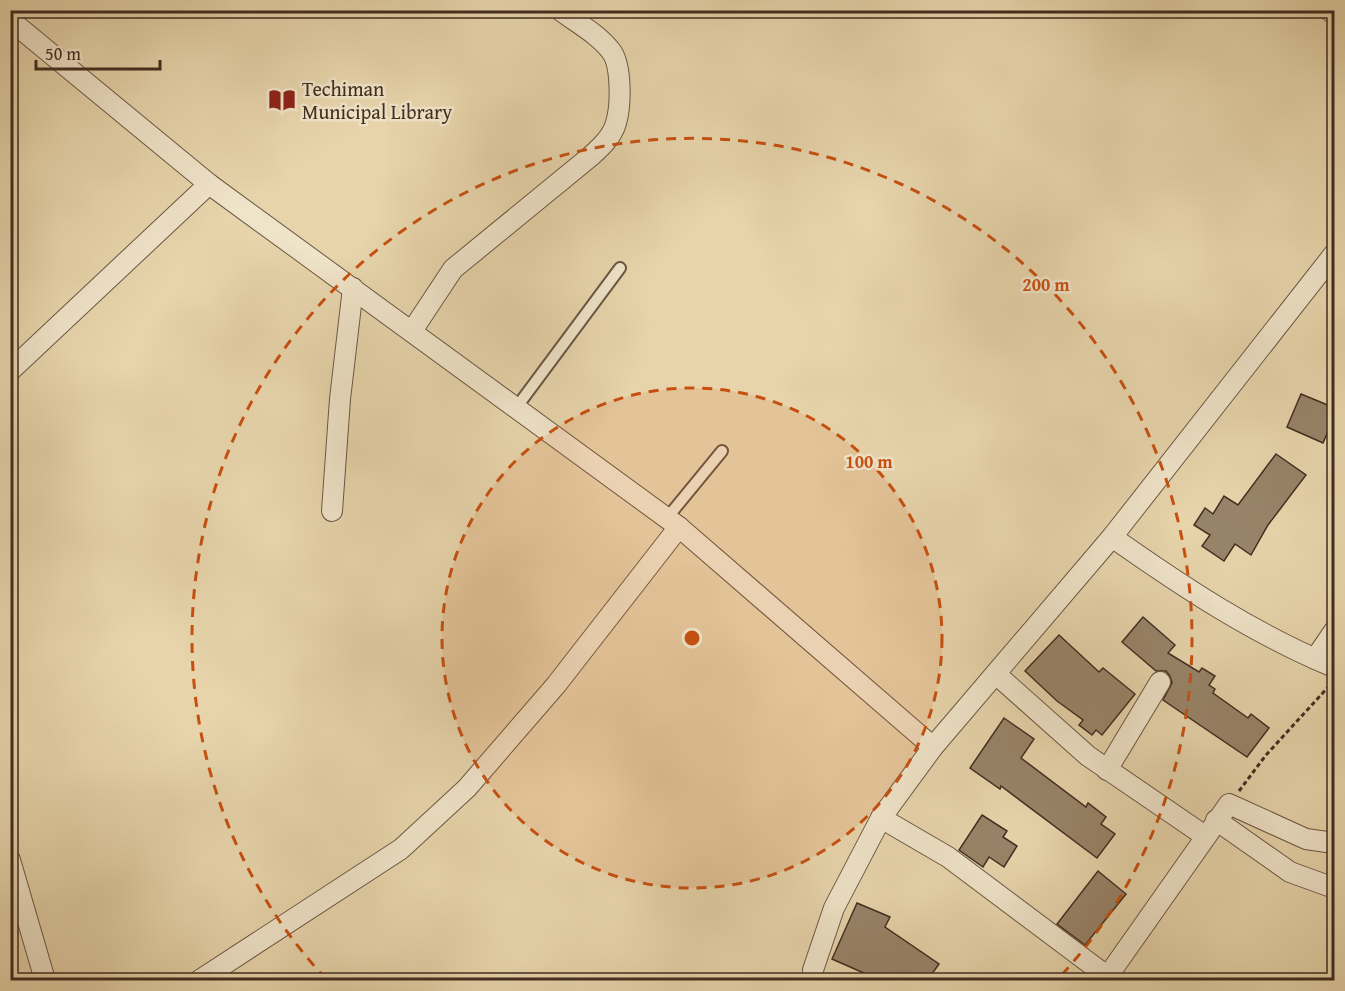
<svg xmlns="http://www.w3.org/2000/svg" width="1345" height="991" font-family="'Gentium Book Plus',serif">
  <style>
    .building { fill: #988469; stroke: #422d21; stroke-width: 1.5 }
    .lines { fill: none; stroke-linecap: round; stroke-linejoin: round }
    .lane-casing { stroke: #6b5744; stroke-width: 14 }
    .street-casing { stroke: #6b5744; stroke-width: 22 }
    .path { stroke: #422d21; stroke-width: 3; stroke-dasharray: 4.5 3; stroke-linecap: butt }
    .lane { stroke: #efe3c8; stroke-width: 10 }
    .street { stroke: #efe3c8; stroke-width: 20 }
    .ring { fill: none; stroke: #c75010; stroke-width: 3; stroke-dasharray: 10 8 }
    .labels { text-anchor: middle; stroke-width: 5; stroke-linejoin: round; paint-order: stroke }
    .poi-label { font-size: 20px; fill: #422d21; stroke: #efe3c8; text-anchor: start }
    .centre { fill: #c75010; stroke: #efe3c8; stroke-width: 3 }
    .ring-label { font-size: 18px; text-anchor: middle; font-weight: bold; fill: #c75010; stroke: #efe3c8; stroke-width: 5; stroke-linejoin: round; paint-order: stroke }
  </style>
  <rect width="100%" height="100%" fill="#e7d4ab"/>
  <filter id="stains"><feTurbulence type="fractalNoise" baseFrequency=".00333" numOctaves="4"/><feColorMatrix values="0 0 0 0 .2 0 0 0 0 .09 0 0 0 0 .02 0 0 0 .5 -.17"/></filter>
  <radialGradient id="worn" r=".72"><stop offset=".6" stop-color="#630" stop-opacity="0"/><stop offset="1" stop-color="#630" stop-opacity=".3"/></radialGradient>
  <!-- building -->
  <g class="building">
    <path d="M1301,394L1335,408V415L1323,443L1287,427Z"/>
    <path d="M1276,454L1306,475L1268,525L1251,555L1235,544L1224,561L1202,546L1210,535L1194,525L1205,508L1213,514L1224,496L1238,505Z"/>
    <path d="M1143,617L1175,645L1168,653L1199,672L1202,668L1215,676L1209,685L1215,689L1213,693L1248,718L1251,714L1269,728L1247,757L1163,700L1172,683L1170,676L1166,671H1156L1122,642Z"/>
    <path d="M1059,635L1099,672L1103,668L1135,694L1102,735L1096,730L1092,735L1079,725L1083,720L1057,701L1025,671Z"/>
    <path d="M1004,718L1034,739L1021,758L1086,807L1088,803L1106,817L1101,824L1115,834L1097,858L1001,786L1000,789L970,768Z"/>
    <path d="M982,815L1007,831L1003,837L1017,846L1004,867L989,857L983,867L959,850Z"/>
    <path d="M1098,871L1126,894L1085,945L1057,924Z"/>
    <path d="M857,903L890,917L885,927L939,964L927,981H882L832,959Z"/>
  </g>
  <g class="lines">
    <defs>
      <g id="lane">
        <path d="M516,408L620,268"/>
        <path d="M667,518L722,451"/>
      </g>
      <g id="street">
        <path d="M1329,10L1334,14"/>
        <path d="M10,20L209,184L10,371"/>
        <path d="M412,331L453,269L591,156C601,147 612,137 616,123C621,106 622,65 611,51C598,34 577,23 560,10"/>
        <path d="M332,511L340,399L353,288"/>
        <path d="M679,527L933,747"/>
        <path d="M1112,537C1183,587 1254,634 1334,667"/>
        <path d="M1315,659L1334,631"/>
        <path d="M997,675L1088,756L1205,836"/>
        <path d="M1107,770L1160,682"/>
        <path d="M881,818L948,857L1108,977"/>
        <path d="M1216,820L1290,872L1334,888"/>
        <path d="M10,860L45,980"/>
        <path d="M813,970L834,908L881,818L933,747L1112,537L1334,254"/>
        <path d="M200,980L401,849L467,788L556,685L679,527L209,184"/>
        <path d="M1105,980L1229,804L1306,839L1334,843"/>
      </g>
    </defs>
    <!-- lane casing -->
    <use href="#lane" class="lane-casing"/>
    <!-- street casing -->
    <use href="#street" class="street-casing"/>
    <!-- path -->
    <path class="path" d="M1239,791L1266,755L1331,684"/>
    <!-- lane -->
    <use href="#lane" class="lane"/>
    <!-- street -->
    <use href="#street" class="street"/>
  </g>
  <!-- distance rings -->
  <circle cx="692" cy="638" r="250" fill="#c75010" fill-opacity=".12"/>
  <g class="ring">
    <circle cx="692" cy="638" r="250"/>
    <path d="M326 979A500 500 0 1 1 1058 979"/>
  </g>
  <!-- icons -->
  <defs>
    <symbol id="library-bare" viewBox="-9 -9 18 18"><path d="M-6-4Q-3-5.5-.7-3.5V5Q-3 3-6 4ZM6-4Q3-5.5 .7-3.5V5Q3 3 6 4Z" fill="#8f2418" stroke="#efe3c8" stroke-width="2.5" paint-order="stroke"/></symbol>
  </defs>
  <g fill-rule="evenodd">
    <use href="#library-bare" x="263" y="81" width="38" height="38"/>
  </g>
  <g class="labels">
    <!-- poi labels -->
    <g class="poi-label">
      <text x="302" y="96">Techiman<tspan x="302" dy="23">Municipal Library</tspan></text>
    </g>
  </g>
  <circle cx="692" cy="638" r="9" class="centre"/>
  <g class="ring-label">
    <text x="1046" y="291">200 m</text>
    <text x="869" y="468">100 m</text>
  </g>
  <!-- margin -->
  <rect width="1345" height="991" fill="none" stroke="#e7d4ab" stroke-width="36"/>
  <rect x="12" y="12" width="1321" height="967" fill="none" stroke="#422d21" stroke-width="3"/>
  <rect x="18" y="18" width="1309" height="955" fill="none" stroke="#422d21" stroke-width="1.5"/>
  <!-- scale -->
  <path d="M36 60v9h124v-9" fill="none" stroke="#422d21" stroke-width="3"/>
  <text x="45" y="60" font-size="18" fill="#422d21" stroke="#efe3c8" stroke-width="4.5" paint-order="stroke">50 m</text>
  <rect width="100%" height="100%" filter="url(#stains)"/>
  <rect width="100%" height="100%" fill="url(#worn)"/>
</svg>
